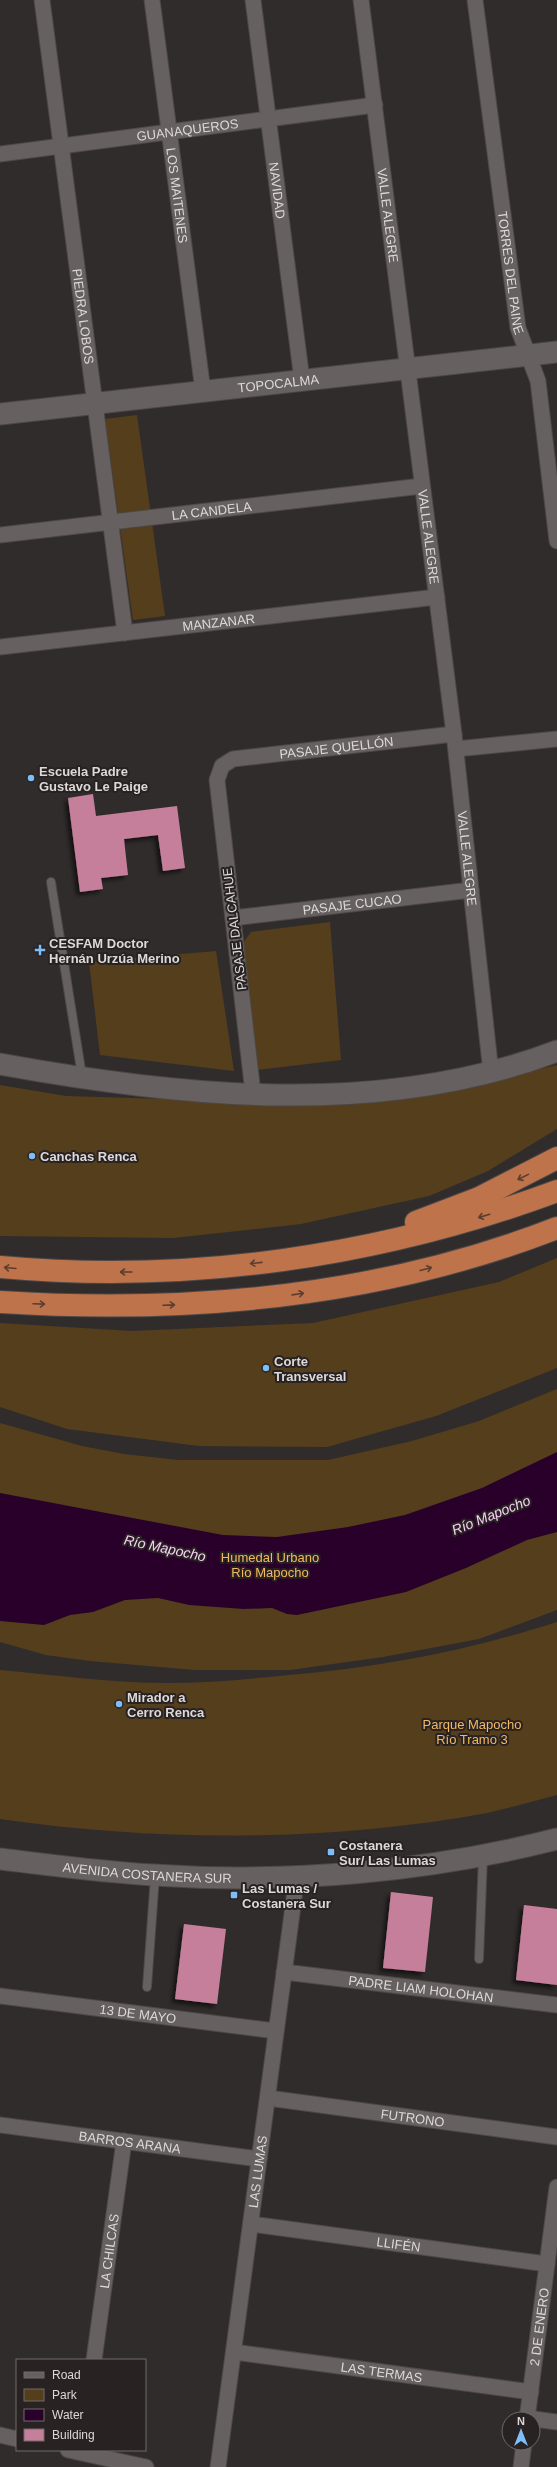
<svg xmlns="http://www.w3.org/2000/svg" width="557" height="2467" font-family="Helvetica,sans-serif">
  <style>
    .green { fill: #553e1c }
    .water { fill: #29002a }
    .building { fill: #c67f9b; filter: url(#shadow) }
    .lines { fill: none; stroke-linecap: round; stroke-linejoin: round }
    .lane-casing { stroke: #4c4847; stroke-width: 10 }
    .street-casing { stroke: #4c4847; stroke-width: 17 }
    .secondary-casing { stroke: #4c4847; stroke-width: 23 }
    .highway-casing { stroke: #4c4847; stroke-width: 24 }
    .lane { stroke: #666060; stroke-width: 8 }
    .street { stroke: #666060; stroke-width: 15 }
    .secondary { stroke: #666060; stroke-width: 21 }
    .highway { stroke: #be734b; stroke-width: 22 }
    .oneway { stroke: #5c3e30 }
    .poi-dot { fill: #7dbef9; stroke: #282222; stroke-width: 1.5 }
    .labels { text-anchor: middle; stroke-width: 4; stroke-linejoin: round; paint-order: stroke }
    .street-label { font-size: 13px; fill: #ddd9d9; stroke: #282222 }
    .poi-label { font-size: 13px; font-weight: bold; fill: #ddd9d9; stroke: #282222; text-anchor: start }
    .park-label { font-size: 13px; fill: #f3b861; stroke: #282222 }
    .water-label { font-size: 14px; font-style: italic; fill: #fbcff9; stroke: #282222 }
  </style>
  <defs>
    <filter id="shadow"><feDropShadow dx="-3.5" dy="3.5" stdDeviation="2" flood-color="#0009"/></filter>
  </defs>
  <rect width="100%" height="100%" fill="#312c2c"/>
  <!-- green -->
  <g class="green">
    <path d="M137,415L165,616L133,620L105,419Z"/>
    <path d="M330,922L341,1060L257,1070L243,943L251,932Z"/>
    <path d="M216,951L234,1071L100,1055L89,962Z"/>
    <path d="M557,1065V1129L488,1171L429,1196L301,1224L173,1238L0,1236V1085L66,1096L268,1102L430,1094Z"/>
    <path d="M557,1258V1368L436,1416L327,1447L199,1446L67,1429L0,1407V1323L132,1331L313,1323L499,1282Z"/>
    <path d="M557,1389V1610L479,1639L383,1657L290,1670H195L90,1661L46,1655L0,1642V1423L82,1446L124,1454L178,1460H328L412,1441L479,1421Z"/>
    <path d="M557,1622V1795C534,1801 510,1808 487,1813C328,1842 160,1842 0,1819V1670C56,1675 112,1683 168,1683C209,1683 248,1679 289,1675C384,1667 466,1651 557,1622Z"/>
  </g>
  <!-- water -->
  <path class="water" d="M557,1452V1532L527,1540L466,1568L406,1592L297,1615L287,1614L272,1608L244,1609L189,1605L158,1598L125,1600L93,1612L70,1615L44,1625L0,1621V1493L223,1535L277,1537L348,1527L405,1515L482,1488Z"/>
  <!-- building -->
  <g class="building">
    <path d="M93,794L96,816L177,806L185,868L163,871L158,835L124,839L128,875L101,878L103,889L80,892L68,798Z"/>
    <path d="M391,1892L433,1897L425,1972L383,1968Z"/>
    <path d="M524,1905L557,1909V1985L516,1980Z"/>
    <path d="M184,1924L226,1929L217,2004L175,1999Z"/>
  </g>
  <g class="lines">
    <defs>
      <g id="lane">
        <path d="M51,882L82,1076"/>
        <path d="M479,1959L483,1856"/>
        <path d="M147,1987L155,1876"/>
      </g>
      <g id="street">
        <path id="s1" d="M42,0L125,633"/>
        <path id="s2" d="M152,0L203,391"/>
        <path id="s3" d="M253,0L302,380"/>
        <path id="s4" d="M361,0L454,734L491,1073"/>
        <path id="s5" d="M475,0L518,328L538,381L557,541"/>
        <path id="s6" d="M0,154L375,105"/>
        <path id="s7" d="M0,535L422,486"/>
        <path id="s8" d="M0,647L437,597"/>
        <path d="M456,749L557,739"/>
        <path id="s9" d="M233,918L471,890"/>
        <path id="s10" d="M253,1093L217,780L222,766L233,759L454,734"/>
        <path id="s11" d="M284,1972L557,2005"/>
        <path id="s12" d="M0,1996L276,2031"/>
        <path id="s13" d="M268,2098L557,2137"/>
        <path id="s14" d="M0,2125L259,2159"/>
        <path id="s15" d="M251,2224L547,2264"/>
        <path id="s16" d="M234,2352L531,2392"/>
        <path id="s17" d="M94,2360L124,2141"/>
        <path d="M527,2418L557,2422"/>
        <path id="s18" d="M527,2419L557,2187"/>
        <path d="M0,2435L17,2439"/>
        <path d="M68,2450L146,2467"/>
        <path id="s19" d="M218,2467L297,1876"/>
        <path d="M521,2467L524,2443"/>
      </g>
      <g id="secondary">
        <path id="s20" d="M0,414L557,352"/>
        <path d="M0,1064C181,1097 382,1118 557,1051"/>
        <path id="s21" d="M0,1859C51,1865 102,1872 154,1875C287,1884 427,1872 557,1839"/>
      </g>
      <g id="highway">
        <path d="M416,1222L479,1198L557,1158"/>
        <path d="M0,1267C189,1284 379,1257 557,1191"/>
        <path d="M0,1302C188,1314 380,1297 557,1228"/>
      </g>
    </defs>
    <!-- lane casing -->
    <use href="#lane" class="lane-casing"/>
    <!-- street casing -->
    <use href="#street" class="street-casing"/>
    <!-- secondary casing -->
    <use href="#secondary" class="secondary-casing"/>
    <!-- highway casing -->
    <use href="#highway" class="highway-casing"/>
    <!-- lane -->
    <use href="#lane" class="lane"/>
    <!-- street -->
    <use href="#street" class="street"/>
    <!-- secondary -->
    <use href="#secondary" class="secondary"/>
    <!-- highway -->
    <use href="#highway" class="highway"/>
  </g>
  <!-- one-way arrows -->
  <defs><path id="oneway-shaft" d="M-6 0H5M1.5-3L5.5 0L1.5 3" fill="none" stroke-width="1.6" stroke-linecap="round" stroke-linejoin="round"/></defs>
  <g class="oneway">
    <use href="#oneway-shaft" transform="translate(523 1177) rotate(154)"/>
    <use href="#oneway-shaft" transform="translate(484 1216) rotate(164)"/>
    <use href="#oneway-shaft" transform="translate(256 1263) rotate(174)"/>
    <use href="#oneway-shaft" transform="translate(10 1268) rotate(-175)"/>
    <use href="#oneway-shaft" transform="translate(426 1269) rotate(-15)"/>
    <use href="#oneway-shaft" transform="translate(126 1272) rotate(180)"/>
    <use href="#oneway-shaft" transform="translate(298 1294) rotate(-8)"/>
    <use href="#oneway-shaft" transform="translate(39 1304) rotate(2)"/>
    <use href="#oneway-shaft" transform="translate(169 1305) rotate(-2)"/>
  </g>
  <!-- markers -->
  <g class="poi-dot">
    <circle cx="31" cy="778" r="4"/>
    <path d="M38 944h4v4h4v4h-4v4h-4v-4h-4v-4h4z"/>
    <circle cx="32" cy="1156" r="4"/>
    <circle cx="266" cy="1368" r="4"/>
    <circle cx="119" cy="1704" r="4"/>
    <rect x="327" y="1848" width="8" height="8" rx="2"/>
    <rect x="230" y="1891" width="8" height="8" rx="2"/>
  </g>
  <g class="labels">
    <!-- street labels -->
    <g class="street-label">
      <text dy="5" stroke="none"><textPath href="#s6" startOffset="189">GUANAQUEROS</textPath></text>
      <text dy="5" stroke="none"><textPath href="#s3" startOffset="192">NAVIDAD</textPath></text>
      <text dy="5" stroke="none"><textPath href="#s2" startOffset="197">LOS MAITENES</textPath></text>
      <text dy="5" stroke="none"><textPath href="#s4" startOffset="217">VALLE ALEGRE</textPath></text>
      <text dy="5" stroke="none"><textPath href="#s5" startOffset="275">TORRES DEL PAINE</textPath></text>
      <text dy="5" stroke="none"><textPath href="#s1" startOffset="319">PIEDRA LOBOS</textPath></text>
      <text dy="5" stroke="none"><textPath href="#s20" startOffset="280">TOPOCALMA</textPath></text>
      <text dy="5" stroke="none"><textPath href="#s7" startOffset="213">LA CANDELA</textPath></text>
      <text dy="5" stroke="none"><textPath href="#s4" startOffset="541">VALLE ALEGRE</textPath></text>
      <text dy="5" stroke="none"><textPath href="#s8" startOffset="220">MANZANAR</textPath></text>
      <text dy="5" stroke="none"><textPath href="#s10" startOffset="447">PASAJE QUELLÓN</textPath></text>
      <text dy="5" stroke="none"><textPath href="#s4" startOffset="865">VALLE ALEGRE</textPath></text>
      <text dy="5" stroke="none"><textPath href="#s9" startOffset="120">PASAJE CUCAO</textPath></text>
      <text transform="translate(234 929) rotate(-97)" y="5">PASAJE DALCAHUE</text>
      <text dy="5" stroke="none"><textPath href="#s21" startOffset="148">AVENIDA COSTANERA SUR</textPath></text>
      <text dy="5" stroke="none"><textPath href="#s11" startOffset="138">PADRE LIAM HOLOHAN</textPath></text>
      <text dy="5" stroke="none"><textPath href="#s12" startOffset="139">13 DE MAYO</textPath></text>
      <text dy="5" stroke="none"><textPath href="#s13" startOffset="146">FUTRONO</textPath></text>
      <text dy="5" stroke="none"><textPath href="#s14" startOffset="131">BARROS ARANA</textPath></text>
      <text dy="5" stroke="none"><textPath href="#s19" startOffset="298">LAS LUMAS</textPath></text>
      <text dy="5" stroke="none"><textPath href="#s15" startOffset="149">LLIFÉN</textPath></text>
      <text dy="5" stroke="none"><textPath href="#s17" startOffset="110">LA CHILCAS</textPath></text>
      <text dy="5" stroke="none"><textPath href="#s18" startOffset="93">2 DE ENERO</textPath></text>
      <text dy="5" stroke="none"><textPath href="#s16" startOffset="149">LAS TERMAS</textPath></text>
    </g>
    <!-- poi labels -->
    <g class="poi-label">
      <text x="39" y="776">Escuela Padre<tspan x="39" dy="15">Gustavo Le Paige</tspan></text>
      <text x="49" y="948">CESFAM Doctor<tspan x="49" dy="15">Hernán Urzúa Merino</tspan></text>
      <text x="40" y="1161">Canchas Renca</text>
      <text x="274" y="1366">Corte<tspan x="274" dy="15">Transversal</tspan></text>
      <text x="127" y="1702">Mirador a<tspan x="127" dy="15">Cerro Renca</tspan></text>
      <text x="339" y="1850">Costanera<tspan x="339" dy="15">Sur/ Las Lumas</tspan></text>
      <text x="242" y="1893">Las Lumas /<tspan x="242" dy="15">Costanera Sur</tspan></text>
    </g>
    <!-- park labels -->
    <g class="park-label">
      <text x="270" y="1562">Humedal Urbano<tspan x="270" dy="15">Río Mapocho</tspan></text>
      <text x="472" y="1729">Parque Mapocho<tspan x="472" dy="15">Río Tramo 3</tspan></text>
    </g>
    <!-- water labels -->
    <g class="water-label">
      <text transform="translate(491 1515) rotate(-22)" y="5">Río Mapocho</text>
      <text transform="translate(165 1548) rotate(12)" y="5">Río Mapocho</text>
    </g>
  </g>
  <!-- legend -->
  <rect x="16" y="2359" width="130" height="92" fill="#282222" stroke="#706b6b"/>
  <rect x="24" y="2372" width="20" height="6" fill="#666060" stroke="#706b6b"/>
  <text x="52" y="2379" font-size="12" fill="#ddd9d9">Road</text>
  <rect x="24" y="2389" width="20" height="12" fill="#553e1c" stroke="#706b6b"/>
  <text x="52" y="2399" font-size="12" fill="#ddd9d9">Park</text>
  <rect x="24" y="2409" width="20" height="12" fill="#29002a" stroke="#706b6b"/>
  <text x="52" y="2419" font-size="12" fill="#ddd9d9">Water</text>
  <rect x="24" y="2429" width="20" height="12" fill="#c67f9b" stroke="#706b6b"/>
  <text x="52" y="2439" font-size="12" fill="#ddd9d9">Building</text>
  <!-- north arrow -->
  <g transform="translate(521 2431)"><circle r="19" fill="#282222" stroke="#706b6b"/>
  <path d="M0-3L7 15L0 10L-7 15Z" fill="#7dbef9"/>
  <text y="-6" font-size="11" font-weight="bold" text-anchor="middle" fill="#ddd9d9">N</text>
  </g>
</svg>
